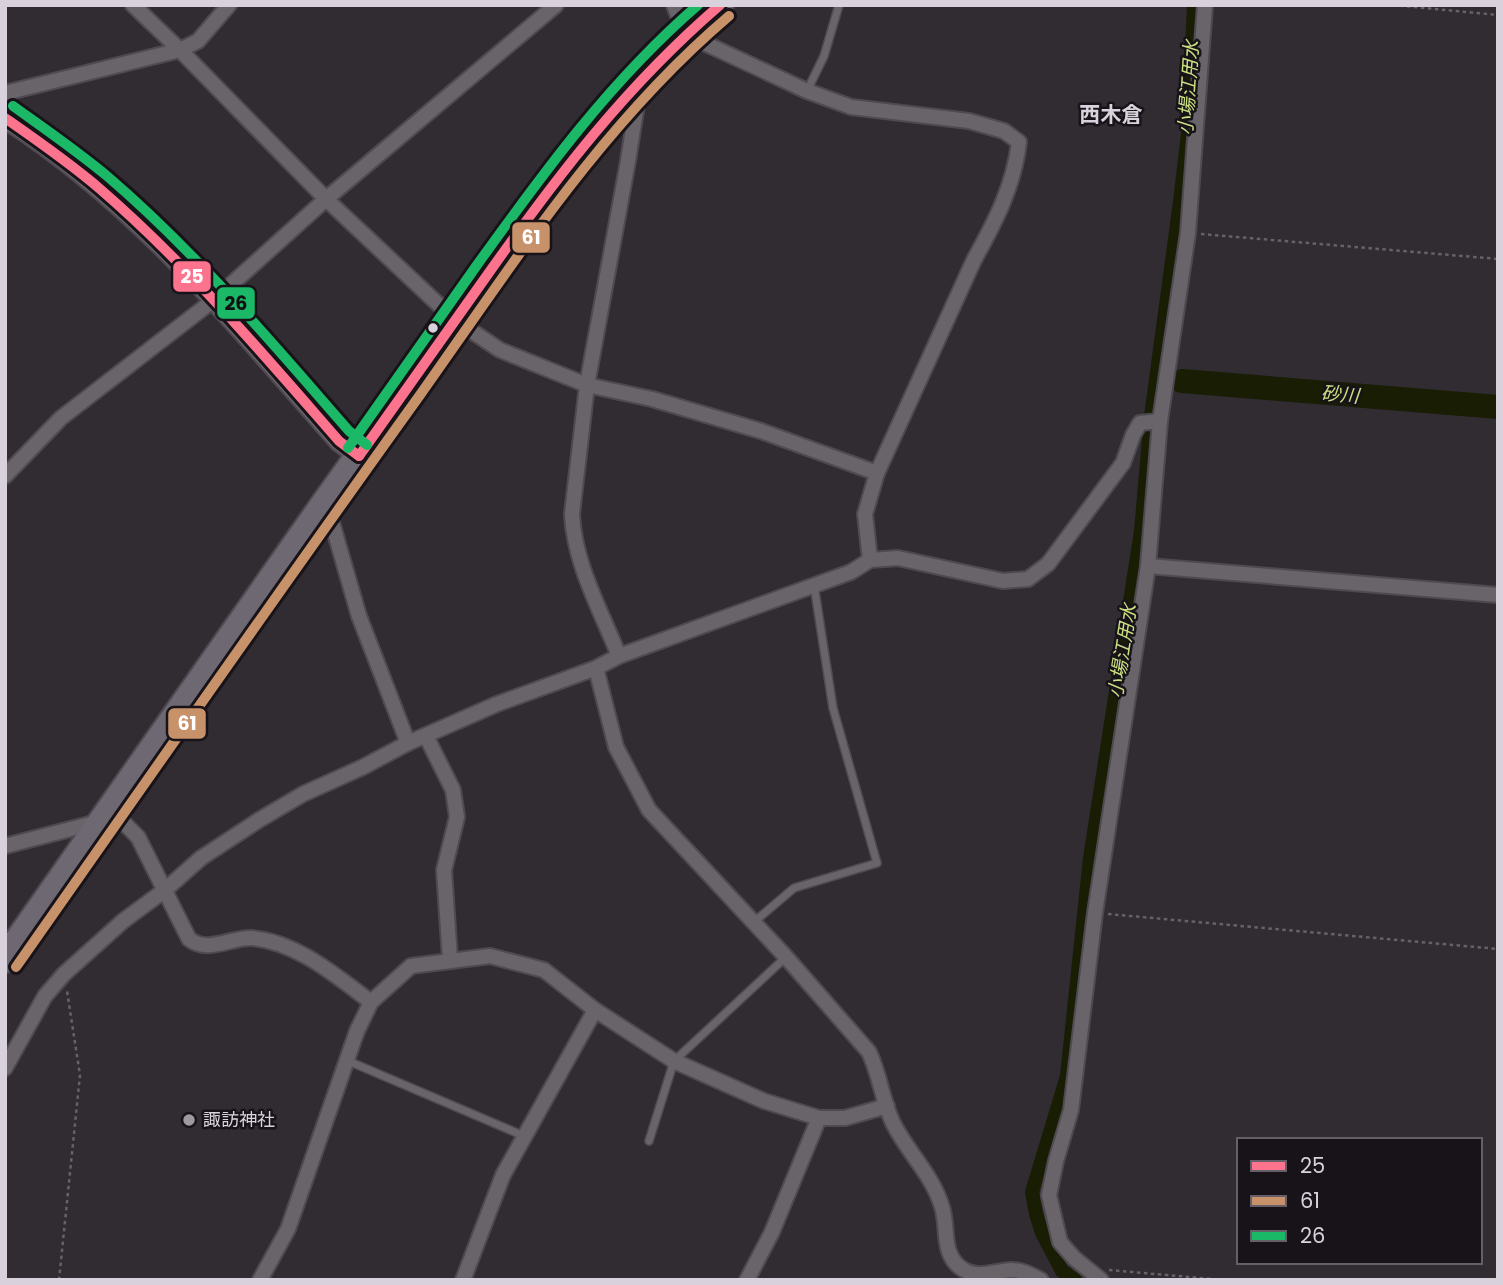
<svg xmlns="http://www.w3.org/2000/svg" width="1503" height="1285" font-family="Poppins,'Noto Sans JP',sans-serif">
  <style>
    .lines { fill: none; stroke-linecap: round; stroke-linejoin: round }
    .canal { stroke: #181d04; stroke-width: 14 }
    .river { stroke: #181d04; stroke-width: 24 }
    .lane-casing { stroke: #4f4a51; stroke-width: 10 }
    .street-casing { stroke: #4f4a51; stroke-width: 18 }
    .secondary-casing { stroke: #4f4a51; stroke-width: 23 }
    .highway-casing { stroke: #4f4a51; stroke-width: 30 }
    .path { stroke: #676268; stroke-width: 2.5; stroke-dasharray: 3.5 3.5; stroke-linecap: butt }
    .lane { stroke: #686469; stroke-width: 7 }
    .street { stroke: #686469; stroke-width: 14 }
    .secondary { stroke: #686469; stroke-width: 19 }
    .highway { stroke: #6d6871; stroke-width: 26 }
    .bus-1-casing { stroke: #171319; stroke-width: 16 }
    .bus-2-casing { stroke: #171319; stroke-width: 16 }
    .bus-3-casing { stroke: #171319; stroke-width: 16 }
    .bus-1 { stroke: #fc738d; stroke-width: 10 }
    .bus-2 { stroke: #c7916a; stroke-width: 10 }
    .bus-3 { stroke: #1ab867; stroke-width: 10 }
    .bus-dot { fill: #d9d2dc; stroke: #171319; stroke-width: 2.5 }
    .poi-dot { fill: #9e98a0; stroke: #171319; stroke-width: 2.5 }
    .labels { text-anchor: middle; stroke-width: 5; stroke-linejoin: round; paint-order: stroke }
    .poi-label { font-size: 18px; fill: #d9d2dc; stroke: #171319; text-anchor: start }
    .water-label { font-size: 19px; font-style: italic; fill: #cbe181; stroke: #171319 }
    .quarter-label { font-size: 21px; font-weight: bold; fill: #d9d2dc; stroke: #171319 }
    .line-badge { stroke: #171319; stroke-width: 2.5 }
    .badge-label { font-size: 19px; text-anchor: middle; font-weight: bold; fill: #fff }
    .pale-badge-label { font-size: 19px; text-anchor: middle; font-weight: bold; fill: #111 }
  </style>
  <rect width="100%" height="100%" fill="#312c32"/>
  <g class="lines">
    <!-- canal -->
    <path class="canal" d="M1075,1280L1062,1271L1042,1233L1036,1214L1032,1192L1067,1076L1090,858L1141,531L1151,416L1180,202L1188,133L1194,5"/>
    <!-- river -->
    <path class="river" d="M1182,381L1498,407"/>
    <defs>
      <g id="lane">
        <path d="M807,91L824,56L839,5"/>
        <path d="M754,922L794,888L877,863L833,708L814,585"/>
        <path d="M346,1060L524,1136"/>
        <path d="M649,1141L674,1061L786,957"/>
      </g>
      <g id="street">
        <path d="M133,5L180,50L326,199L455,320L500,350L587,385L652,399L761,431L877,473"/>
        <path d="M674,5L685,34L807,91L851,107L969,121L1004,131L1019,142C1014,186 995,222 974,260L877,473L865,514L870,560"/>
        <path d="M5,93L180,50L198,41L229,5"/>
        <path d="M5,476L61,418L215,299L326,199L556,5"/>
        <path d="M322,507L333,526L359,616L408,743"/>
        <path d="M1148,566L1498,595"/>
        <path d="M619,656C601,611 574,563 572,514L587,385L628,161L637,104V83"/>
        <path d="M596,668L616,747L649,810L786,957L869,1052C880,1075 882,1100 893,1123C908,1153 932,1174 942,1207C949,1228 940,1256 964,1270C979,1279 994,1271 1011,1270C1022,1270 1031,1275 1041,1280"/>
        <path d="M426,736L453,790L457,817L444,870L450,959"/>
        <path d="M111,810L138,837L189,939C208,954 231,937 252,938C297,942 336,976 371,1002"/>
        <path d="M5,846L90,824L98,827"/>
        <path d="M5,1068L45,996L64,974L123,921L165,890L201,858L259,820L303,794L363,767L408,743L497,704L596,668L619,656L851,572L870,560L898,558L1003,581L1028,579L1048,564L1123,463L1133,435L1140,423L1160,421"/>
        <path d="M260,1280L288,1229L357,1031L371,1002L411,966L490,956L544,970L595,1010L674,1061L764,1101L819,1118H845L887,1106"/>
        <path d="M463,1280L503,1175L595,1010"/>
        <path d="M747,1280L772,1232L819,1118"/>
        <path d="M1101,1280L1074,1258L1060,1242L1049,1195L1056,1161L1071,1110L1095,913L1148,566L1160,421L1188,233L1205,5"/>
      </g>
      <path id="secondary" d="M5,118C137,202 237,325 339,441L359,456"/>
      <path id="highway" d="M5,959L322,507L558,177C606,114 658,56 720,5"/>
    </defs>
    <!-- lane casing -->
    <use href="#lane" class="lane-casing"/>
    <!-- street casing -->
    <use href="#street" class="street-casing"/>
    <!-- secondary casing -->
    <use href="#secondary" class="secondary-casing"/>
    <!-- highway casing -->
    <use href="#highway" class="highway-casing"/>
    <!-- path -->
    <g class="path">
      <path d="M1393,5L1498,15"/>
      <path d="M1201,234L1498,259"/>
      <path d="M1108,914L1498,949"/>
      <path d="M1109,1270L1224,1280"/>
      <path d="M59,1280L80,1075L67,991"/>
    </g>
    <!-- lane -->
    <use href="#lane" class="lane"/>
    <!-- street -->
    <use href="#street" class="street"/>
    <!-- secondary -->
    <use href="#secondary" class="secondary"/>
    <!-- highway -->
    <use href="#highway" class="highway"/>
    <defs>
      <g id="bus-1">
        <path d="M5,118C38,141 70,163 100,189C188,265 263,354 339,441L359,456"/>
        <path d="M359,456C402,395 445,335 488,274C558,175 627,85 720,5"/>
      </g>
      <path id="bus-2" d="M16,967C150,776 284,584 420,395C515,261 603,123 729,16"/>
      <g id="bus-3">
        <path d="M13,106C45,129 77,151 107,176C196,252 272,343 349,431L367,445"/>
        <path d="M348,448C391,387 434,326 477,265C544,172 611,80 698,5"/>
      </g>
    </defs>
    <!-- bus-1 casing -->
    <use href="#bus-1" class="bus-1-casing"/>
    <!-- bus-2 casing -->
    <use href="#bus-2" class="bus-2-casing"/>
    <!-- bus-3 casing -->
    <use href="#bus-3" class="bus-3-casing"/>
    <!-- bus-1 -->
    <use href="#bus-1" class="bus-1"/>
    <!-- bus-2 -->
    <use href="#bus-2" class="bus-2"/>
    <!-- bus-3 -->
    <use href="#bus-3" class="bus-3"/>
  </g>
  <!-- markers -->
  <circle class="bus-dot" cx="433" cy="328" r="6"/>
  <circle class="poi-dot" cx="189" cy="1120" r="7"/>
  <g class="labels">
    <!-- poi labels -->
    <g class="poi-label">
      <text x="203" y="1126">諏訪神社</text>
    </g>
    <!-- water labels -->
    <g class="water-label">
      <text transform="translate(1188 88) rotate(-86)" y="7">小場江用水</text>
      <text transform="translate(1340 394) rotate(5)" y="7">砂川</text>
      <text transform="translate(1122 651) rotate(-81)" y="7">小場江用水</text>
    </g>
    <!-- quarter labels -->
    <g class="quarter-label">
      <text x="1111" y="122">西木倉</text>
    </g>
  </g>
  <g class="line-badge">
    <rect x="511" y="221" width="40" height="33" rx="7" fill="#c7916a"/>
    <rect x="172" y="260" width="40" height="33" rx="7" fill="#fc738d"/>
    <rect x="216" y="286" width="40" height="34" rx="7" fill="#1ab867"/>
    <rect x="167" y="707" width="40" height="33" rx="7" fill="#c7916a"/>
  </g>
  <g class="badge-label">
    <text x="531" y="244">61</text>
    <text x="192" y="283">25</text>
    <text x="187" y="730">61</text>
  </g>
  <g class="pale-badge-label">
    <text x="236" y="310">26</text>
  </g>
  <!-- border -->
  <rect width="1503" height="1285" fill="none" stroke="#d9d2dc" stroke-width="14"/>
  <!-- legend -->
  <rect x="1237" y="1138" width="245" height="126" fill="#171319" stroke="#655f67" stroke-width="2"/>
  <rect x="1251" y="1161" width="35" height="10" fill="#fc738d" stroke="#655f67" stroke-width="2"/>
  <text x="1300" y="1173" font-size="21" fill="#d9d2dc">25</text>
  <rect x="1251" y="1196" width="35" height="10" fill="#c7916a" stroke="#655f67" stroke-width="2"/>
  <text x="1300" y="1208" font-size="21" fill="#d9d2dc">61</text>
  <rect x="1251" y="1231" width="35" height="10" fill="#1ab867" stroke="#655f67" stroke-width="2"/>
  <text x="1300" y="1243" font-size="21" fill="#d9d2dc">26</text>
</svg>
